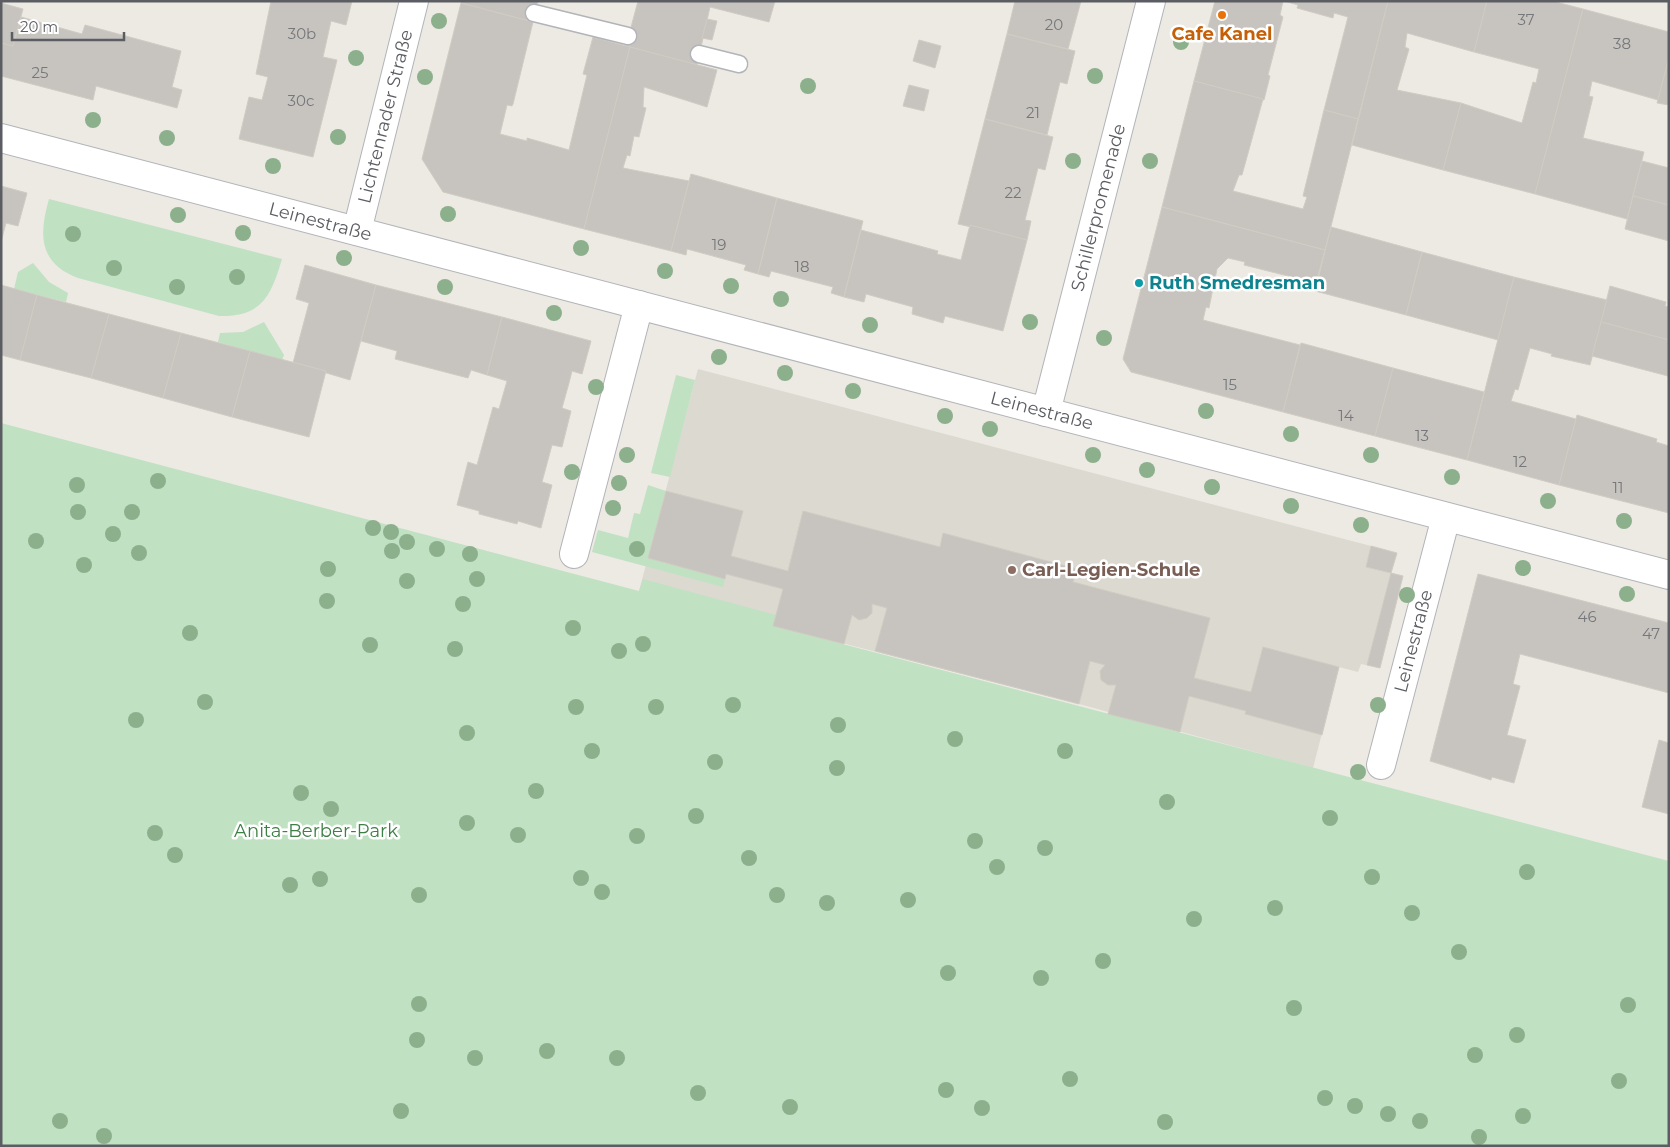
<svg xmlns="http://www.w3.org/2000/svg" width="1670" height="1147" font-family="Montserrat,sans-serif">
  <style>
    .education { fill: #dcd9d1 }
    .green { fill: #c1e1c3 }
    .building { fill: #c7c4c0; stroke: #d0ccc2 }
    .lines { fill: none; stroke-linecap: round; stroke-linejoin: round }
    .service-casing { stroke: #b3b4b9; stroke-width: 19 }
    .minor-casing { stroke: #b3b4b9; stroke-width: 30 }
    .service { stroke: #fff; stroke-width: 16 }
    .minor { stroke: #fff; stroke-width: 28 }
    .tree { fill: #8caf8c }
    .food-dot { fill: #e8710a; stroke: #fff; stroke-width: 2 }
    .culture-dot { fill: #0f9aa8; stroke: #fff; stroke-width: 2 }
    .education-dot { fill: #8d6e63; stroke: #fff; stroke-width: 2 }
    .labels { text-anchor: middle; stroke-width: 5; stroke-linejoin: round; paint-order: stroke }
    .number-label { font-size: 15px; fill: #76777a }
    .food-label { font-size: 18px; font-weight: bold; fill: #c56008; stroke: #fff }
    .street-label { font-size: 18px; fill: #5b5d62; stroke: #fff }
    .culture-label { font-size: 18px; font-weight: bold; fill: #0d838f; stroke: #fff; text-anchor: start }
    .education-label { font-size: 18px; font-weight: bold; fill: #785e54; stroke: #fff; text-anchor: start }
    .park-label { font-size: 18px; fill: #3d7f44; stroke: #fff }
  </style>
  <rect width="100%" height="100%" fill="#eceae3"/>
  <!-- education -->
  <path class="education" d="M698,369L1371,546L1366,567L1403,576L1380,668L1361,664L1358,672L1339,667L1313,768L1079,704L639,591Z"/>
  <!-- green -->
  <g class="green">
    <path d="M49,199L282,259C271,296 262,317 219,316L78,278C38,263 39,234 49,199Z"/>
    <path d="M33,263L49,282L68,293L66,302L14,289L18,272Z"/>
    <path d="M264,322L284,355L282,360L218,342L220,333L243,332Z"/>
    <path d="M676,375L695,380L670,477L651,473Z"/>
    <path d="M1,423L639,591L643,579L776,615L774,626L1669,861V1146H1Z"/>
    <path d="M648,485L666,491L648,558L725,579L723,587L592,552L598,530L628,538L634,513L640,514Z"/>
  </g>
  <!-- building -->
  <g class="building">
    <path d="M271,1H352L346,25L331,21L323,57L337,60L313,157L239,139L249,97L262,100L268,77L256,74Z"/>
    <path d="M462,1H538L532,22L461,3Z"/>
    <path d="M638,1H775L769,22L710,7L697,65L626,46Z"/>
    <path d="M1015,1H1081L1068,49L1007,34Z"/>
    <path d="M1215,1H1283L1280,15L1283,17L1268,75L1270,76L1264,100L1194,81Z"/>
    <path d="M1284,1H1388L1358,119L1324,110L1348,17L1334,13L1333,18L1297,8L1298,5Z"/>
    <path d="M1388,1H1487L1474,52L1407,33L1405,47L1409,49L1397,90L1461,103L1443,170L1352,145Z"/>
    <path d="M1487,1H1552L1583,9L1535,194L1443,170L1461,103L1522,123L1533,82L1536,83L1539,69L1474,52Z"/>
    <path d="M1,3L23,9L13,46L1,43Z"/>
    <path d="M461,3L533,22L513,104L512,106L507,105L500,134L527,141V138L569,150L587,75L583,74L593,37L630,47L584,229L443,192L422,159Z"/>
    <path d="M1583,9L1669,32V57L1658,100L1592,81L1589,96L1593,97L1583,138L1644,152L1627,219L1535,194Z"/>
    <path d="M21,17L82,34L85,25L181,51L172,87L182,90L177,108L96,86L93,100L1,76V43L13,46Z"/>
    <path d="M707,19L717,21L712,40L702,38Z"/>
    <path d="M1007,34L1075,51L1067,84L1060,82L1047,135L985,119Z"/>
    <path d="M919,40L941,46L935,68L913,61Z"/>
    <path d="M630,47L717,70L707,107L644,87L643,107L646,108L639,137L634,136L630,156L627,155L623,168L689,181L671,251L584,229Z"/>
    <path d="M1669,58V105L1657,103Z"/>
    <path d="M1194,81L1263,99L1242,175H1239L1233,191L1303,209L1307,197L1303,196L1324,110L1358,119L1325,250L1162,207Z"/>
    <path d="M909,85L929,90L924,111L903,106Z"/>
    <path d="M985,119L1053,137L1045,170L1038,168L1025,220L1031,221L1027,240L958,224Z"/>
    <path d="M1642,161L1669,168V205L1633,196Z"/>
    <path d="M691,174L777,198L758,274L744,270L746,265L687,249L686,255L671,251Z"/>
    <path d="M1,186L27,193L18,226L6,223L1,242Z"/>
    <path d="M1633,196L1669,205V241L1625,229Z"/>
    <path d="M777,198L863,221L844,297L831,293L833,287L771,271L769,277L758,274Z"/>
    <path d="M1162,207L1325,250L1316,283L1244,265L1245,262L1228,258L1217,269L1209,308L1206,307L1203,320L1300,345L1283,412L1131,372L1123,359Z"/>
    <path d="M970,225L1027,240L1003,331L945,316L943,323L912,314L913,307L866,294L864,302L844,297L861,230L938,251L937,254L961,260Z"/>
    <path d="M1331,227L1422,252L1406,315L1315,291Z"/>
    <path d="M1422,252L1514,277L1498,340L1406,315Z"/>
    <path d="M305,265L376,285L350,380L293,363L309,303L296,299Z"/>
    <path d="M1514,277L1607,300L1590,365L1551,356L1552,354L1530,348L1518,390L1515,389L1511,401L1576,419L1559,485L1467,460Z"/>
    <path d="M1,285L37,295L20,360L1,355Z"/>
    <path d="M376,285L502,317L487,375L471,370L468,378L395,359L397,351L361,341Z"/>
    <path d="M1610,286L1666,302L1665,306L1669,307V340L1601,322Z"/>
    <path d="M37,295L109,314L91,378L20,360Z"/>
    <path d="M109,314L181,333L163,398L91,378Z"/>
    <path d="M502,317L591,341L582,374L572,371L569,383L562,408L571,411L562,447L552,445L542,482L552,485L541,528L518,521L517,524L479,514V511L457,505L468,462L477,465L493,407L499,409L507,381L487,375Z"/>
    <path d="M1601,322L1669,340L1668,376L1592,356Z"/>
    <path d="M181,333L250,351L232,417L163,398Z"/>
    <path d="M1301,343L1393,368L1375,436L1283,412Z"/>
    <path d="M250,351L326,371L309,437L232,417Z"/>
    <path d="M1393,368L1484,392L1467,460L1375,436Z"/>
    <path d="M1577,415L1657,439L1656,442L1669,446V513L1559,485Z"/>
    <path d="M666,491L743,511L731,556L788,571L803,511L940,547L943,533L1077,569L1073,582L1210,618L1194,678L1251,692L1263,647L1339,667L1322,735L1245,714L1246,711L1189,696L1180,732L1108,714L1116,685H1108L1101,680L1100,671L1105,665L1090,661L1079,704L875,651L887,608L872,604V613L867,618L859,620L852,615L844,644L773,626L783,589L726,574L725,579L648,558Z"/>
    <path d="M1371,546L1397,553L1391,573L1366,567Z"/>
    <path d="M1391,573L1403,576L1380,668L1367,665Z"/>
    <path d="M1478,574L1669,623V693L1520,654L1513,684L1520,686L1507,735L1526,740L1514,783L1492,777L1491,780L1430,761Z"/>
    <path d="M1659,740L1669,743V814L1642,807Z"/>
  </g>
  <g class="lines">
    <defs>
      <g id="service">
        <path d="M534,13L628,36"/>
        <path d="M699,54L739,64"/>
      </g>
      <g id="minor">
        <path id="s1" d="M1,138L1669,575"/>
        <path id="s2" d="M357,231L414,1"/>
        <path id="s3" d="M1046,412L1151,1"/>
        <path d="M574,554L639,305"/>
        <path id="s4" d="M1381,765L1446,517"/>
      </g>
    </defs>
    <!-- service casing -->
    <use href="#service" class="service-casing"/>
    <!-- minor casing -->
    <use href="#minor" class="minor-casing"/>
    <!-- service -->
    <use href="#service" class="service"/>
    <!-- minor -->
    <use href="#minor" class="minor"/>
  </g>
  <!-- trees -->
  <g class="tree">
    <circle cx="439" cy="21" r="8"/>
    <circle cx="1181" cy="42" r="8"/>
    <circle cx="356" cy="58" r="8"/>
    <circle cx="1095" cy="76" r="8"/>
    <circle cx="425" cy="77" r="8"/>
    <circle cx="808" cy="86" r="8"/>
    <circle cx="93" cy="120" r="8"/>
    <circle cx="338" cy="137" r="8"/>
    <circle cx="167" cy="138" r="8"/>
    <circle cx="1073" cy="161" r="8"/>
    <circle cx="1150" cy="161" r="8"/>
    <circle cx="273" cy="166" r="8"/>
    <circle cx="448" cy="214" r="8"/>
    <circle cx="178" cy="215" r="8"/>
    <circle cx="243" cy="233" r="8"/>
    <circle cx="73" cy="234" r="8"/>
    <circle cx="581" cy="248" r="8"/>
    <circle cx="344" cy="258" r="8"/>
    <circle cx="114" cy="268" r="8"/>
    <circle cx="665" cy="271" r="8"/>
    <circle cx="237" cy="277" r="8"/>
    <circle cx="731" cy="286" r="8"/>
    <circle cx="177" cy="287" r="8"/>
    <circle cx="445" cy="287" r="8"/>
    <circle cx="781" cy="299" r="8"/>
    <circle cx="554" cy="313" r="8"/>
    <circle cx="1030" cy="322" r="8"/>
    <circle cx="870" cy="325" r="8"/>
    <circle cx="1104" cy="338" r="8"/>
    <circle cx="719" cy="357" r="8"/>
    <circle cx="785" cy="373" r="8"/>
    <circle cx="596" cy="387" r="8"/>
    <circle cx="853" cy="391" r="8"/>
    <circle cx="1206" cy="411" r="8"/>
    <circle cx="945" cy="416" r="8"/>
    <circle cx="990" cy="429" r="8"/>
    <circle cx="1291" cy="434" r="8"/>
    <circle cx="627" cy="455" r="8"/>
    <circle cx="1093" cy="455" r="8"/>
    <circle cx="1371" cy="455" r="8"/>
    <circle cx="1147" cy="470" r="8"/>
    <circle cx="572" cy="472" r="8"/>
    <circle cx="1452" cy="477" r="8"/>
    <circle cx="158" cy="481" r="8"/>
    <circle cx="619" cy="483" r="8"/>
    <circle cx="77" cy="485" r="8"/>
    <circle cx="1212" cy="487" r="8"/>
    <circle cx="1548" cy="501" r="8"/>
    <circle cx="1291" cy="506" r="8"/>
    <circle cx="613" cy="508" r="8"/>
    <circle cx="78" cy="512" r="8"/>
    <circle cx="132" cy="512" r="8"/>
    <circle cx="1624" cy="521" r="8"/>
    <circle cx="1361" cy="525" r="8"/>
    <circle cx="373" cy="528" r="8"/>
    <circle cx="391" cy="532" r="8"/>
    <circle cx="113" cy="534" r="8"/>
    <circle cx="36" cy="541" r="8"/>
    <circle cx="407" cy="542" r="8"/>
    <circle cx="437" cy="549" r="8"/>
    <circle cx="637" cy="549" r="8"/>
    <circle cx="392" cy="551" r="8"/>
    <circle cx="139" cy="553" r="8"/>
    <circle cx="470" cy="554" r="8"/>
    <circle cx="84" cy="565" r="8"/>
    <circle cx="1523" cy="568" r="8"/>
    <circle cx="328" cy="569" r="8"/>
    <circle cx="477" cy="579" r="8"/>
    <circle cx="407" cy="581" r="8"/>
    <circle cx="1627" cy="594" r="8"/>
    <circle cx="1407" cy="595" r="8"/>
    <circle cx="327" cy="601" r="8"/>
    <circle cx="463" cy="604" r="8"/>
    <circle cx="573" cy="628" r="8"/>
    <circle cx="190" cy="633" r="8"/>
    <circle cx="643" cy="644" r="8"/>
    <circle cx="370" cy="645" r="8"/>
    <circle cx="455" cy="649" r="8"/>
    <circle cx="619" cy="651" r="8"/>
    <circle cx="205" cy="702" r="8"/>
    <circle cx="733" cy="705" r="8"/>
    <circle cx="1378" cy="705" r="8"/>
    <circle cx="576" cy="707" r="8"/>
    <circle cx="656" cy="707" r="8"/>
    <circle cx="136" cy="720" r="8"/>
    <circle cx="838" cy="725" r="8"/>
    <circle cx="467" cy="733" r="8"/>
    <circle cx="955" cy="739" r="8"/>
    <circle cx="592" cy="751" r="8"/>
    <circle cx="1065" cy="751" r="8"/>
    <circle cx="715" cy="762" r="8"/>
    <circle cx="837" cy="768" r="8"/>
    <circle cx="1358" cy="772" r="8"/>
    <circle cx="536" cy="791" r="8"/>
    <circle cx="301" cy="793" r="8"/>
    <circle cx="1167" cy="802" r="8"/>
    <circle cx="331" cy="809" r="8"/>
    <circle cx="696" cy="816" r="8"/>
    <circle cx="1330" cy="818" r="8"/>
    <circle cx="467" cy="823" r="8"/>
    <circle cx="155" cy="833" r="8"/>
    <circle cx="518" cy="835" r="8"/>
    <circle cx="637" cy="836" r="8"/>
    <circle cx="975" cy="841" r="8"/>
    <circle cx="1045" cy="848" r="8"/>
    <circle cx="175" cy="855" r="8"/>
    <circle cx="749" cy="858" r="8"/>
    <circle cx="997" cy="867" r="8"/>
    <circle cx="1527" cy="872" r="8"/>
    <circle cx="1372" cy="877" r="8"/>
    <circle cx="581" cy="878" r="8"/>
    <circle cx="320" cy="879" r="8"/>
    <circle cx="290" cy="885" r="8"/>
    <circle cx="602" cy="892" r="8"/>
    <circle cx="419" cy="895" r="8"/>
    <circle cx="777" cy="895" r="8"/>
    <circle cx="908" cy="900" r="8"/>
    <circle cx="827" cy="903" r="8"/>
    <circle cx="1275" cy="908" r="8"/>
    <circle cx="1412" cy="913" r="8"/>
    <circle cx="1194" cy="919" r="8"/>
    <circle cx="1459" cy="952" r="8"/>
    <circle cx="1103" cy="961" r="8"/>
    <circle cx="948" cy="973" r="8"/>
    <circle cx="1041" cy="978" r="8"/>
    <circle cx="419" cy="1004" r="8"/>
    <circle cx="1628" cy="1005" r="8"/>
    <circle cx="1294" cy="1008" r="8"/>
    <circle cx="1517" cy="1035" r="8"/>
    <circle cx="417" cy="1040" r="8"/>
    <circle cx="547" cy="1051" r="8"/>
    <circle cx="1475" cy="1055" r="8"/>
    <circle cx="475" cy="1058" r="8"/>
    <circle cx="617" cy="1058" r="8"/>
    <circle cx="1070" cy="1079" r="8"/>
    <circle cx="1619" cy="1081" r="8"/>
    <circle cx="946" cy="1090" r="8"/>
    <circle cx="698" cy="1093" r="8"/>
    <circle cx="1325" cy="1098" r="8"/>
    <circle cx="1355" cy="1106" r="8"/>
    <circle cx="790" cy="1107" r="8"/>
    <circle cx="982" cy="1108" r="8"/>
    <circle cx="401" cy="1111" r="8"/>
    <circle cx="1388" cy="1114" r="8"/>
    <circle cx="1523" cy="1116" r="8"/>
    <circle cx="60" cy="1121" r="8"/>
    <circle cx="1420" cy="1121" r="8"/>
    <circle cx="1165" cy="1122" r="8"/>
    <circle cx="104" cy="1136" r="8"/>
    <circle cx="1479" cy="1137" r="8"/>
  </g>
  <!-- markers -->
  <circle class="food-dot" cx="1222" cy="15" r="5"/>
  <circle class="culture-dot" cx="1139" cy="283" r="5"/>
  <circle class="education-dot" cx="1012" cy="570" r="5"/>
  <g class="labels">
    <!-- number labels -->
    <g class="number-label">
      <text x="1526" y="25">37</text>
      <text x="1054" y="30">20</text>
      <text x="302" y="39">30b</text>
      <text x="1622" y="49">38</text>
      <text x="40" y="78">25</text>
      <text x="301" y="106">30c</text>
      <text x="1033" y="118">21</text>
      <text x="1013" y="198">22</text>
      <text x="719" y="250">19</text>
      <text x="802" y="272">18</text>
      <text x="1230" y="390">15</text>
      <text x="1346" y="421">14</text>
      <text x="1422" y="441">13</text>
      <text x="1520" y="467">12</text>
      <text x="1618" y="493">11</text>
      <text x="1587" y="622">46</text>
      <text x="1651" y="639">47</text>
    </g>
    <!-- food labels -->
    <g class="food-label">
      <text x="1222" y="40">Cafe Kanel</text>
    </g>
    <!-- street labels -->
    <g class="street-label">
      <text dy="6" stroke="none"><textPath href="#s2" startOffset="118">Lichtenrader Straße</textPath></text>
      <text dy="6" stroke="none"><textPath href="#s3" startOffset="211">Schillerpromenade</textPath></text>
      <text dy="6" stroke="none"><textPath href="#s1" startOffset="330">Leinestraße</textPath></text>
      <text dy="6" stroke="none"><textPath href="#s1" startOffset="1076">Leinestraße</textPath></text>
      <text dy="6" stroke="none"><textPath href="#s4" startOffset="128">Leinestraße</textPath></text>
    </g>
    <!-- culture labels -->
    <g class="culture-label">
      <text x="1149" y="289">Ruth Smedresman</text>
    </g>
    <!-- education labels -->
    <g class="education-label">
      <text x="1022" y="576">Carl-Legien-Schule</text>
    </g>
    <!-- park labels -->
    <g class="park-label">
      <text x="316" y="837">Anita-Berber-Park</text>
    </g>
  </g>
  <!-- border -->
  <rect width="1670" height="1147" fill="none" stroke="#5b5d62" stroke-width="5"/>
  <!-- scale -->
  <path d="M12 32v8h112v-8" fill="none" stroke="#5b5d62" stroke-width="2.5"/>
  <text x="20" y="32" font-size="15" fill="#5b5d62" stroke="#ffffff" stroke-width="4" paint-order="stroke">20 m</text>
</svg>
